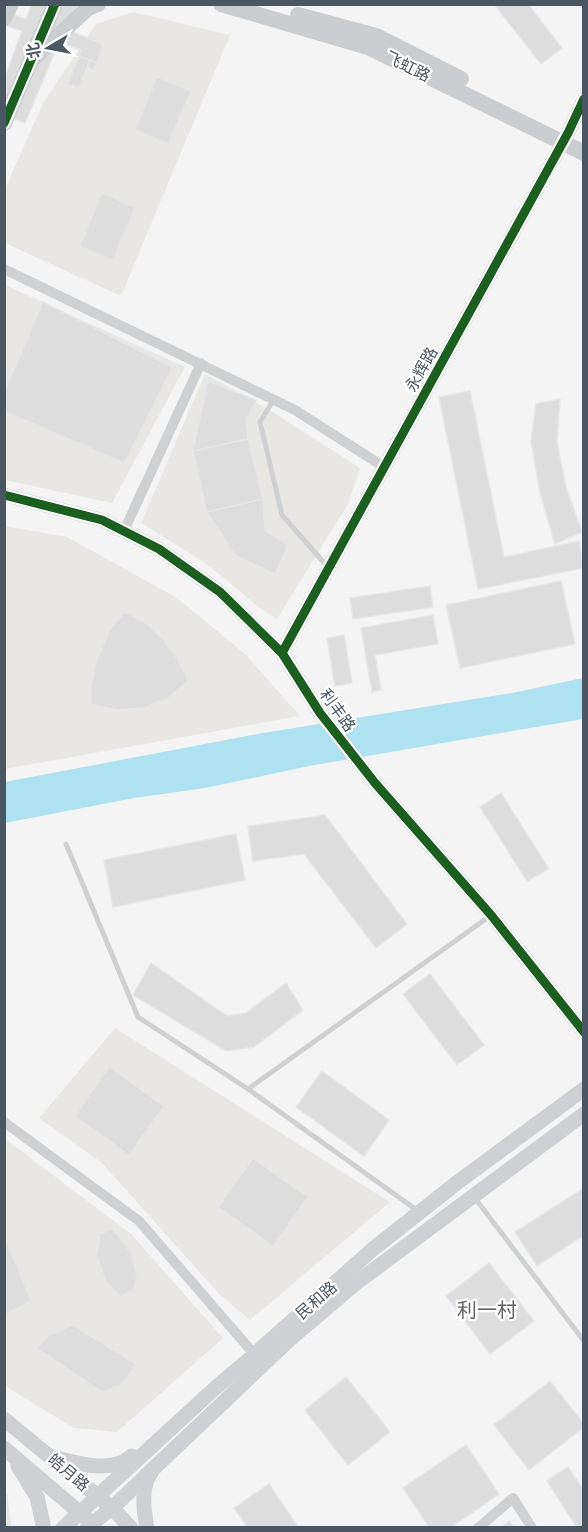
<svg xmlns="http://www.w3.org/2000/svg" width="588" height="1532" font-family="Quicksand,'Noto Sans SC',sans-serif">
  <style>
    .commercial { fill: #e8e7e3 }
    .water { fill: #aee2f0 }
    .building { fill: #ddddde; stroke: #e5e6e7; stroke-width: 1.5 }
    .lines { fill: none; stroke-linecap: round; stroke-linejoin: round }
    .service { stroke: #ced0d2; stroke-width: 5 }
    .minor { stroke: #ced0d2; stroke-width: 10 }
    .tertiary { stroke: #ced0d2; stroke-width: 14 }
    .secondary { stroke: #ced0d4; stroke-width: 15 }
    .primary { stroke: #caced1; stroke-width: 16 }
    .cycleway-casing { stroke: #fff; stroke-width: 13 }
    .cycleway { stroke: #1b5e20; stroke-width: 9 }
    .labels { text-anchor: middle; stroke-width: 4.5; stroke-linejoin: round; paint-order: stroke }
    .street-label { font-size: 16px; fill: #4a5661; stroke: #fff }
    .quarter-label { font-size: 20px; fill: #5f6368; stroke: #fff }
  </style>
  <rect width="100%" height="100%" fill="#f4f4f4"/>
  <!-- commercial -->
  <g class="commercial">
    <path d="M133,12L230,35L121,296L5,243V189L43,103L96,24Z"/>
    <path d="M5,285L185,367L112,503L5,480Z"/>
    <path d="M205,374L271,411L360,468L348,504L277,619L260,608L204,562L141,523Z"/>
    <path d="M4,526L67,537L177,598L245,654L300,716L5,769Z"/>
    <path d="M115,1028L390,1202L250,1320L221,1296L102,1163L39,1118Z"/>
    <path d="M4,1138L131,1234L223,1338L117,1432L74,1428L5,1386Z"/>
    <path d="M4,1492L7,1494L12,1527H5Z"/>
  </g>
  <!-- water -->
  <path class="water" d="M583,678V719L309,766L205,788L134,798L5,823V782L263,733L512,693Z"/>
  <!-- building -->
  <g class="building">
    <path d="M32,4H78L67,30L103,44L97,63L90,60L79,88L68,84L81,50L59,42L25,123L4,114V80L22,31L4,25V11L26,19Z"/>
    <path d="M494,4H528L562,48L541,64Z"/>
    <path d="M79,56L90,60L79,88L68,84Z"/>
    <path d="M90,60L97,63L94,70L87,67Z"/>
    <path d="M157,77L191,91L168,144L135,130Z"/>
    <path d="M102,193L135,207L113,260L80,246Z"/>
    <path d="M43,302L172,367L124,463L4,411V393Z"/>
    <path d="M208,381L256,400L246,419L248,439L263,499L265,530L288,545L275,574L235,555L207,512L193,451Z"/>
    <path d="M470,391L504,557L579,541L584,568L478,589L439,397Z"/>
    <path d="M560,399L557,442L566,487L582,532L555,544L540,493L531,441L536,404Z"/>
    <path d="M248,439L263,499L207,512L193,451Z"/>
    <path d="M561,581L575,644L460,668L446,605Z"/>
    <path d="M430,586L433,607L353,619L350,598Z"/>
    <path d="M125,612L149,625L165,642L176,657L188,681L168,698L144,708L117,710L91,704V688L96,662L110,630Z"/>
    <path d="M433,615L438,644L375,655L381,690L372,692L361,628Z"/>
    <path d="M344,635L352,683L335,686L327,638Z"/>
    <path d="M501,793L549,869L527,881L480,807Z"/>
    <path d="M325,815L407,924L376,948L304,854L253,861L248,826Z"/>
    <path d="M236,834L245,880L113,907L104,860Z"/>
    <path d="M151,963L227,1016L246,1013L286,983L303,1010L254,1047L226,1051L133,995Z"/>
    <path d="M430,974L484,1045L457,1065L403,994Z"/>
    <path d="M109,1067L164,1106L129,1155L75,1116Z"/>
    <path d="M322,1071L389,1120L364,1156L296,1107Z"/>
    <path d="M253,1158L308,1197L273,1246L218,1207Z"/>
    <path d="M584,1188V1235L537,1266L515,1232Z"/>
    <path d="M112,1229L119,1236L131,1254L137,1275L134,1289L120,1297L105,1279L97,1255L100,1234Z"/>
    <path d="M4,1235L31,1301L4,1315Z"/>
    <path d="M489,1263L534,1321L490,1354L446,1296Z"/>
    <path d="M73,1325L136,1364L121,1385L102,1392L37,1348L49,1335Z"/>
    <path d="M346,1377L390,1432L348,1465L305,1410Z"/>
    <path d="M550,1381L584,1424V1427L529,1470L494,1425Z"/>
    <path d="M466,1445L499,1494L450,1528H430L403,1488Z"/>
    <path d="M568,1467L584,1491V1528H577L547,1481Z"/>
    <path d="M269,1484L299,1528H248L234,1508Z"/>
    <path d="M509,1521L514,1528H501Z"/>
  </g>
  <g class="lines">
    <!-- service -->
    <g class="service">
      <path d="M274,399L260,422L282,515L327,566"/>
      <path d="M66,844L138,1017L248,1089L490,916"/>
      <path d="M248,1089L418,1211"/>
      <path d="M474,1197L584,1341"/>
    </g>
    <!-- minor -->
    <g class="minor">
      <path d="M4,269L295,410L384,467"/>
      <path d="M124,531L201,363"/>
      <path d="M4,1122L139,1221L255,1355"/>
      <path d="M478,1528L513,1498L532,1528"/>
    </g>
    <!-- tertiary -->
    <g class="tertiary">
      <path d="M4,495L102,520L159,549L220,592L282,653L320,713L375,783L491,915L584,1032"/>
      <path d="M282,653L568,133L584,99"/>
    </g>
    <!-- secondary -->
    <g class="secondary">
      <path d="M4,1419L112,1508L131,1528"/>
      <path d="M4,1448L86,1518"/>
      <path d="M57,1458C75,1463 101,1470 120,1463C124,1462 128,1458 132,1456"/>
      <path d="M18,1466L37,1497L43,1524L42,1528"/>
      <path d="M63,1528L213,1390L246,1362L373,1249L458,1182L584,1089"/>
      <path d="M87,1528L112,1508L289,1340L356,1283L584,1114"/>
      <path d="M147,1528C144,1511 140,1487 151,1473"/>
    </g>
    <!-- primary -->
    <g class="primary">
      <path d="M221,4L368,47L584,153"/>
      <path d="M298,15L376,36L461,79"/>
      <path d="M4,18L11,4"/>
      <path d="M35,57L88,8L98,4"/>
      <path d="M4,123L55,4"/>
    </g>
    <defs>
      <g id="cycleway">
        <path d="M4,123L55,4"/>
        <path d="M4,495L102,520L159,549L220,592L282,653L320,713L375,783L491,915L584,1032"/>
        <path d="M282,653L568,133L584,99"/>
      </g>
    </defs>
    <!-- cycleway casing -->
    <use href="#cycleway" class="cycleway-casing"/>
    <!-- cycleway -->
    <use href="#cycleway" class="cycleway"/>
  </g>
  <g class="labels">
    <!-- street labels -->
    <g class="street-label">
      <text transform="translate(408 66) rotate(26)" y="6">飞虹路</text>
      <text transform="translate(421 369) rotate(-61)" y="6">永辉路</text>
      <text transform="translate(338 710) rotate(54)" y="6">利丰路</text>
      <text transform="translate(316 1300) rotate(-41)" y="6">民和路</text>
      <text transform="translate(69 1472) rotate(40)" y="6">皓月路</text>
    </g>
    <!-- quarter labels -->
    <g class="quarter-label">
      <text x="487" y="1317">利一村</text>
    </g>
  </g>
  <!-- border -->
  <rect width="588" height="1532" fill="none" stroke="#4a5661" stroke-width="12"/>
  <!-- north arrow -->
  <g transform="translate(48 48) rotate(260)" stroke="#ffffff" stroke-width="4.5" paint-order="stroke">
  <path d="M0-4.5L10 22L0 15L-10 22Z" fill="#4a5661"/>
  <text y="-9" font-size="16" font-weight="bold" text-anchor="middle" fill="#4a5661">北</text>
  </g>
</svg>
